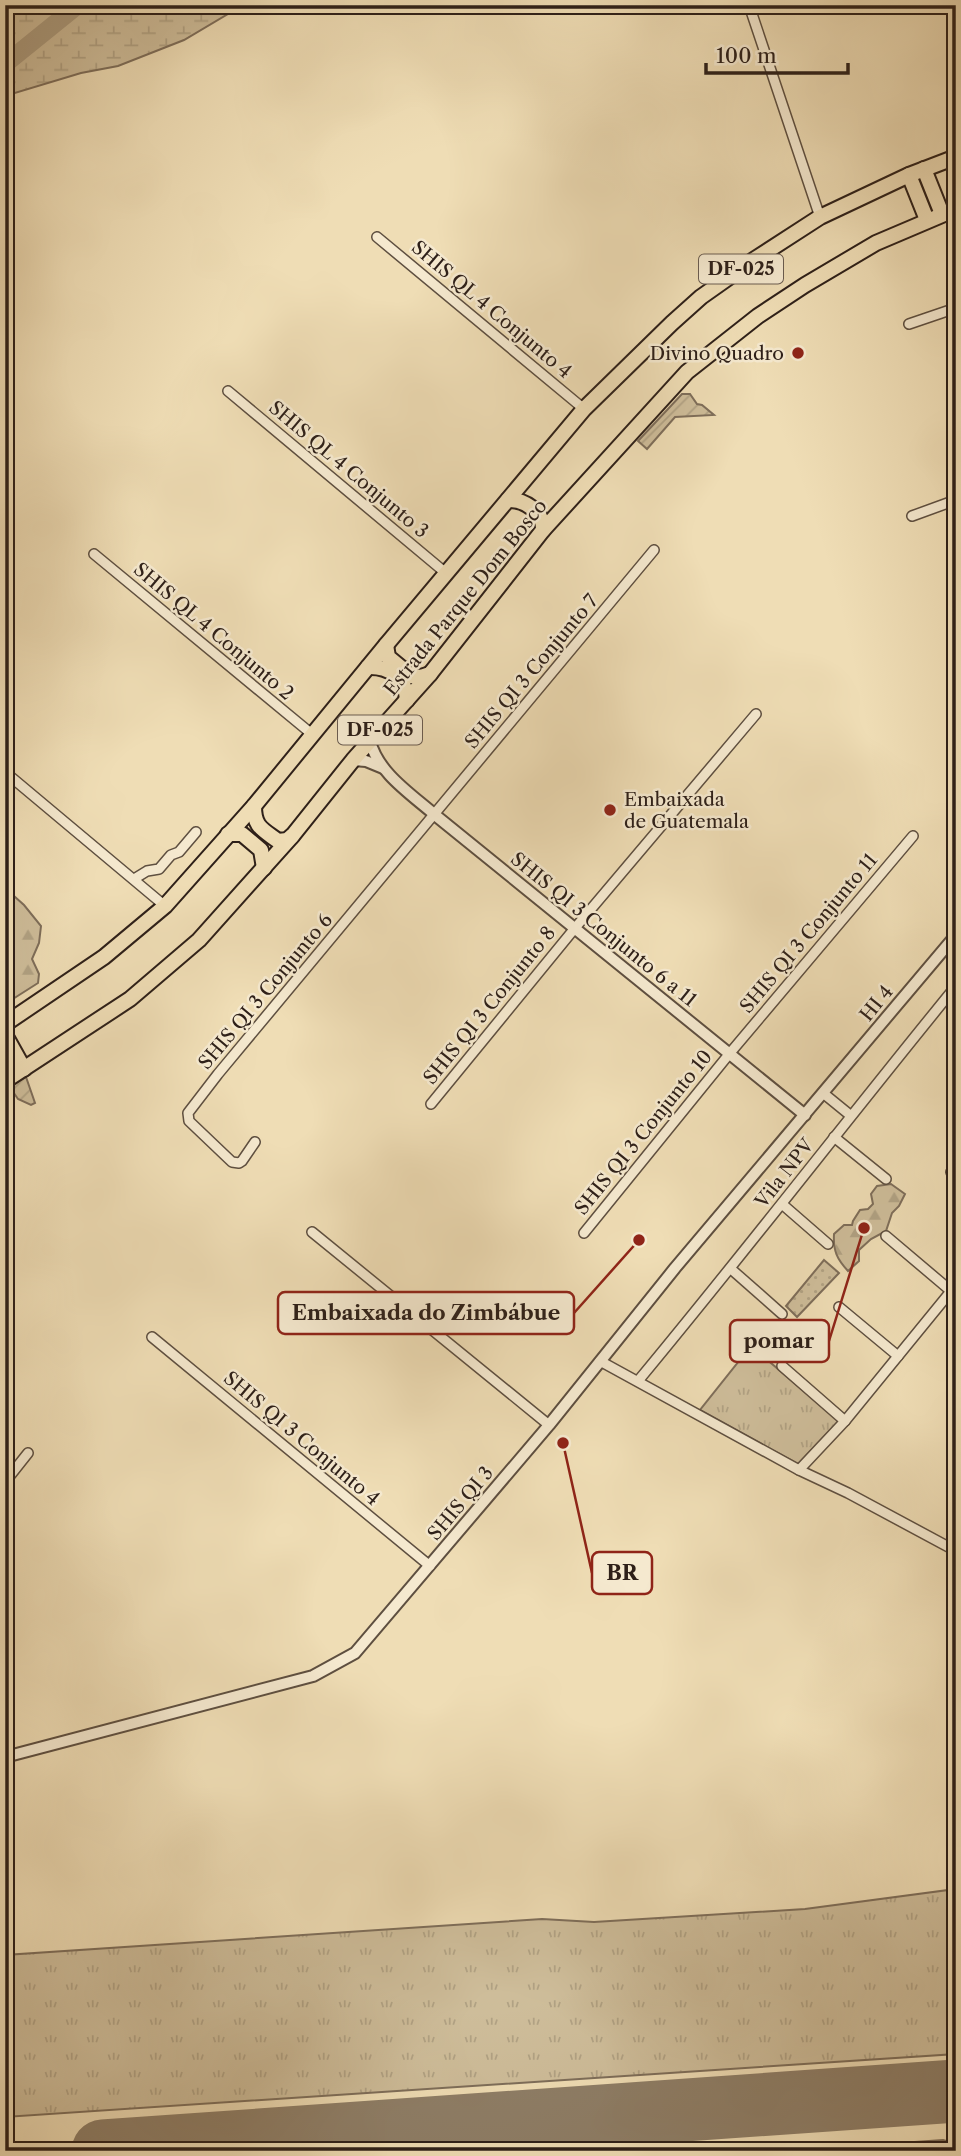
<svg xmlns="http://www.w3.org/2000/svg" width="961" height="2156" font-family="'Libre Caslon Text',serif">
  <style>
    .grass { fill: url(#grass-tufts); stroke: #7e6e5a; stroke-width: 2 }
    .forest { fill: url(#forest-firs); stroke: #7e6e5a; stroke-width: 2 }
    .wetland { fill: url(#wetland-marsh); stroke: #7e6e5a; stroke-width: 2 }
    .park { fill: url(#park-dots); stroke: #7e6e5a; stroke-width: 2 }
    .garden { fill: url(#garden-furrows); stroke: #7e6e5a; stroke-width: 2 }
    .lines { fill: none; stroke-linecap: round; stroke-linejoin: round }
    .river { stroke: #ad9d80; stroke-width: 18 }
    .taxiway { stroke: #8e7e67; stroke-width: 24 }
    .runway { stroke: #8e7e67; stroke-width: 63 }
    .minor-casing { stroke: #5e4f40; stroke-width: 12 }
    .tertiary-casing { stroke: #5e4f40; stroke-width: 14 }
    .primary-casing { stroke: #2e2019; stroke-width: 18 }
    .minor { stroke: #f5e9cf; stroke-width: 9 }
    .tertiary { stroke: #f5e9cf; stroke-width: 10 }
    .primary { stroke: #efddb5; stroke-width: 14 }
    .poi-dot { fill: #8f2418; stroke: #f5e9cf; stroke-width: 2.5 }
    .labels { text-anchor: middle; stroke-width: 5; stroke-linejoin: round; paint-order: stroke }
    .shield { fill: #f5e9cf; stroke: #6a5c50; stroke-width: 2 }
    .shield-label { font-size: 18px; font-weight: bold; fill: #2e2019 }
    .street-label { font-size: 19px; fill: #2e2019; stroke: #f5e9cf }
    .poi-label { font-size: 19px; fill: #2e2019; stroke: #f5e9cf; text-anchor: end }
    .leader { fill: none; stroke: #8f2418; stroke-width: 2.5 }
    .callout-dot { fill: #8f2418; stroke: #f5e9cf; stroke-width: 2.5 }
    .callout { fill: #f5e9cf; stroke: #8f2418; stroke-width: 2.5 }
    .callout-label { font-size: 21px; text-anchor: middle; font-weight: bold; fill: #2e2019 }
  </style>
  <defs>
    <pattern id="grass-tufts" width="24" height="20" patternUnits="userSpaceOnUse" patternTransform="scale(1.75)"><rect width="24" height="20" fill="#cebd9a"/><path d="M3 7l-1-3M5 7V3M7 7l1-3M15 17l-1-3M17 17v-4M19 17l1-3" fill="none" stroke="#b1a284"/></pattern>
    <pattern id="forest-firs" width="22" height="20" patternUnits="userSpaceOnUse" patternTransform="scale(1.75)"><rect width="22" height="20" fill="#cebd9a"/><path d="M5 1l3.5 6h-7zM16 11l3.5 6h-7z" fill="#b1a284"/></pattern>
    <pattern id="wetland-marsh" width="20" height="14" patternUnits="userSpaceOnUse" patternTransform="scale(1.75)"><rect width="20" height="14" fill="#cebd9a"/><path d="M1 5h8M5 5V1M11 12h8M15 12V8" fill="none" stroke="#b1a284"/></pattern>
    <pattern id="park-dots" width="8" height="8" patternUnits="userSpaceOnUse" patternTransform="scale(1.75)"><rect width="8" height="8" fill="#cebd9a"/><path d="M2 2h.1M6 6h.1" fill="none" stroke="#b1a284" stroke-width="1.8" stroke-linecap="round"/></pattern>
    <pattern id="garden-furrows" width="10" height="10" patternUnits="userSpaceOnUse" patternTransform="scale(1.75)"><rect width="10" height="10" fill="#cebd9a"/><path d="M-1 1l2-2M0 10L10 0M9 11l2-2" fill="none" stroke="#b1a284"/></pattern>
  </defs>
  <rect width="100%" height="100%" fill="#efddb5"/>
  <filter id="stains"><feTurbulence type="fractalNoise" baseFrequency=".00286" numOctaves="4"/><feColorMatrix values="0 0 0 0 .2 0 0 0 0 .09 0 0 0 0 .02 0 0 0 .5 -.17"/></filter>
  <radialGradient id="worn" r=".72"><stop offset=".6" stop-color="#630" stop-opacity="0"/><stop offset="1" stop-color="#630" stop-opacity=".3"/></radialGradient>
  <!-- grass -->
  <g class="grass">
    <path d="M751,1346L839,1421L798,1464L700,1410Z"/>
    <path d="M956,1889V2054L5,2117V1955L542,1919L594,1922L805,1909Z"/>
    <path d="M943,2140L956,2144V2151H785Z"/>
  </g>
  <!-- forest -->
  <g class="forest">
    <path d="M5,888L24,905L41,926L39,943L32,959L39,974L38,983L5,1004Z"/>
    <path d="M891,1184L905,1194L899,1206L892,1213L886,1231L871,1239L859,1250V1261L848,1271C837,1259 833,1251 834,1234L844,1225H852L853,1221L860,1210L868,1209L873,1204L871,1194L877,1186Z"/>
  </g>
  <!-- wetland -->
  <path class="wetland" d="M5,5H243L184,40L118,66L81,73L5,96Z"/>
  <!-- park -->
  <path class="park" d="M824,1260L839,1273L797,1317L786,1306Z"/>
  <!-- garden -->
  <g class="garden">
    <path d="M682,394H690L697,404L702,405L714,415L675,417L647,449L638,441Z"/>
    <path d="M26,1077L35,1103L31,1105L18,1099L9,1086Z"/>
  </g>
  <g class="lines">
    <!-- river -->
    <path class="river" d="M5,64L78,5"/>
    <!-- taxiway -->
    <g class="taxiway">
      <path d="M946,2092L956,2093"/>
      <path d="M232,2142C251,2142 270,2141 287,2151"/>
      <path d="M431,2151L468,2136L525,2122"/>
    </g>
    <!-- runway -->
    <path class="runway" d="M103,2151L956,2091"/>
    <defs>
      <g id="minor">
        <path d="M749,5L820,217"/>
        <path d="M377,237L584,409"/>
        <path d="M909,324L956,308"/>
        <path d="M228,391L447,574"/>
        <path d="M912,516L956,500"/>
        <path d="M94,554L313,735"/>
        <path d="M5,772L165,906"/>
        <path d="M134,879L147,871L159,869L171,855L179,852L196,832"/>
        <path d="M823,1093L850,1115"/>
        <path d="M431,1104L575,928L756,714"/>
        <path d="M834,1137L886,1179"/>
        <path d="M255,1142L242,1161L239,1163L232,1162L189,1121L188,1113L218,1074L654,550"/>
        <path d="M951,1172L956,1176"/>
        <path d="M782,1204L828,1244"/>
        <path d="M312,1232L549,1425"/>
        <path d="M584,1233L730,1053L913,836"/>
        <path d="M886,1236L951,1291"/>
        <path d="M731,1269L782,1314"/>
        <path d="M839,1307L898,1356"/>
        <path d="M152,1337L430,1566"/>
        <path d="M600,1361L799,1470L848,1493L956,1551"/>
        <path d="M782,1366L845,1421"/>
        <path d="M638,1381C746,1251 849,1117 956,986"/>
        <path d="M799,1470L845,1421L956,1285"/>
        <path d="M5,1482L28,1453"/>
      </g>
      <g id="tertiary">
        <path d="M370,741C378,773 411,794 435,815L805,1115"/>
        <path d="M353,760L366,761L383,768"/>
        <path d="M5,1757L313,1676L355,1653L549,1425L675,1268L956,935"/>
      </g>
      <g id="primary">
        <path d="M924,169L942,214"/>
        <path d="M909,175L927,220"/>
        <path d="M508,500C524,499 544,512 543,530"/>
        <path d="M386,645L388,657L411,676L421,677L430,674"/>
        <path d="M368,667C389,666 406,678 407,700"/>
        <path d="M254,806C254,827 262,829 278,841L287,840L292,836"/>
        <path d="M228,834H242L261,850L264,868"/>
        <path d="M5,1024L104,957L165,906L254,806L386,645L584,409L672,323L701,297L752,261L820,217L909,175L956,157"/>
        <path d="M5,1035L24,1069"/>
        <path d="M5,1081L130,999L199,940L293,835L353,760L430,674L543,530L687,372L758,316L805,285L876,243L956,209"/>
      </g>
    </defs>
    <!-- minor casing -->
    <use href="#minor" class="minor-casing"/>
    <!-- tertiary casing -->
    <use href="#tertiary" class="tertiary-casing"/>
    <!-- primary casing -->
    <use href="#primary" class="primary-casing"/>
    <!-- minor -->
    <use href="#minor" class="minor"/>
    <!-- tertiary -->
    <use href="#tertiary" class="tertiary"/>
    <!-- primary -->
    <use href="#primary" class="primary"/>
  </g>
  <!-- markers -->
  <g class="poi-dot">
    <circle cx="798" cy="353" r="7"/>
    <circle cx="610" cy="810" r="7"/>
  </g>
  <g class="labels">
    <!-- shield labels -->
    <g class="shield">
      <rect x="699" y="254.5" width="84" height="29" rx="5"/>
      <rect x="338" y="715.5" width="84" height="29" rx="5"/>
    </g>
    <g class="shield-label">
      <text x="741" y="275">DF-025</text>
      <text x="380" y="736">DF-025</text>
    </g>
    <!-- street labels -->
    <g class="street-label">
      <text transform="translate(492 309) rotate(40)" y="7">SHIS QL 4 Conjunto 4</text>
      <text transform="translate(349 469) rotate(40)" y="7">SHIS QL 4 Conjunto 3</text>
      <text transform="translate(465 597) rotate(-51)" y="7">Estrada Parque Dom Bosco</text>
      <text transform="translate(214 631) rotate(40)" y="7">SHIS QL 4 Conjunto 2</text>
      <text transform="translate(531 671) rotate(-50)" y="7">SHIS QI 3 Conjunto 7</text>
      <text transform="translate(604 929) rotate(39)" y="7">SHIS QI 3 Conjunto 6 a 11</text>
      <text transform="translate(808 933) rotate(-50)" y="7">SHIS QI 3 Conjunto 11</text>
      <text transform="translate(265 991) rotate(-50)" y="7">SHIS QI 3 Conjunto 6</text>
      <text transform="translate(876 1003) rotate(-51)" y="7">HI 4</text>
      <text transform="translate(489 1005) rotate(-51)" y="7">SHIS QI 3 Conjunto 8</text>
      <text transform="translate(643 1132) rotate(-51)" y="7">SHIS QI 3 Conjunto 10</text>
      <text transform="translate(784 1173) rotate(-52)" y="7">Vila NPV</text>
      <text transform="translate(302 1438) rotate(40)" y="7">SHIS QI 3 Conjunto 4</text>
      <text transform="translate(460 1503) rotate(-50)" y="7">SHIS QI 3</text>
    </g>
    <!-- poi labels -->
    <g class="poi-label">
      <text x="784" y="360">Divino Quadro</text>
      <text x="624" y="806" text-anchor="start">Embaixada<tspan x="624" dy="22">de Guatemala</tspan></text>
    </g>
  </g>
  <!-- callouts -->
  <path class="leader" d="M639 1240L574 1313M864 1228L829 1341M563 1443L592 1573"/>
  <g class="callout-dot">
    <circle cx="639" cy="1240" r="7"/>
    <circle cx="864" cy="1228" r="7"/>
    <circle cx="563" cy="1443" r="7"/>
  </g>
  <g class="callout">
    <rect x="278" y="1292" width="296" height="42" rx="7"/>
    <rect x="730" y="1320" width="99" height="42" rx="7"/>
    <rect x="592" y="1552" width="60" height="42" rx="7"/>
  </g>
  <g class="callout-label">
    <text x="426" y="1320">Embaixada do Zimbábue</text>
    <text x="779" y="1348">pomar</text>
    <text x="622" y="1580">BR</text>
  </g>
  <!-- margin -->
  <rect width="961" height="2156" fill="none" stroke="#efddb5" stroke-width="28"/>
  <rect x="7" y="7" width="947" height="2142" fill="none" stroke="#2e2019" stroke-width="3.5"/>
  <rect x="14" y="14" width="933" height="2128" fill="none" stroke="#2e2019" stroke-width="2"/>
  <!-- scale -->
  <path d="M706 63v10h142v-10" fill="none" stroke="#2e2019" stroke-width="3.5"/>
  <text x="716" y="63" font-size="21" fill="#2e2019" stroke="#f5e9cf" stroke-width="5" paint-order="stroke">100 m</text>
  <rect width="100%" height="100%" filter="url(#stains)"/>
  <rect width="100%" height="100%" fill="url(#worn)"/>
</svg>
